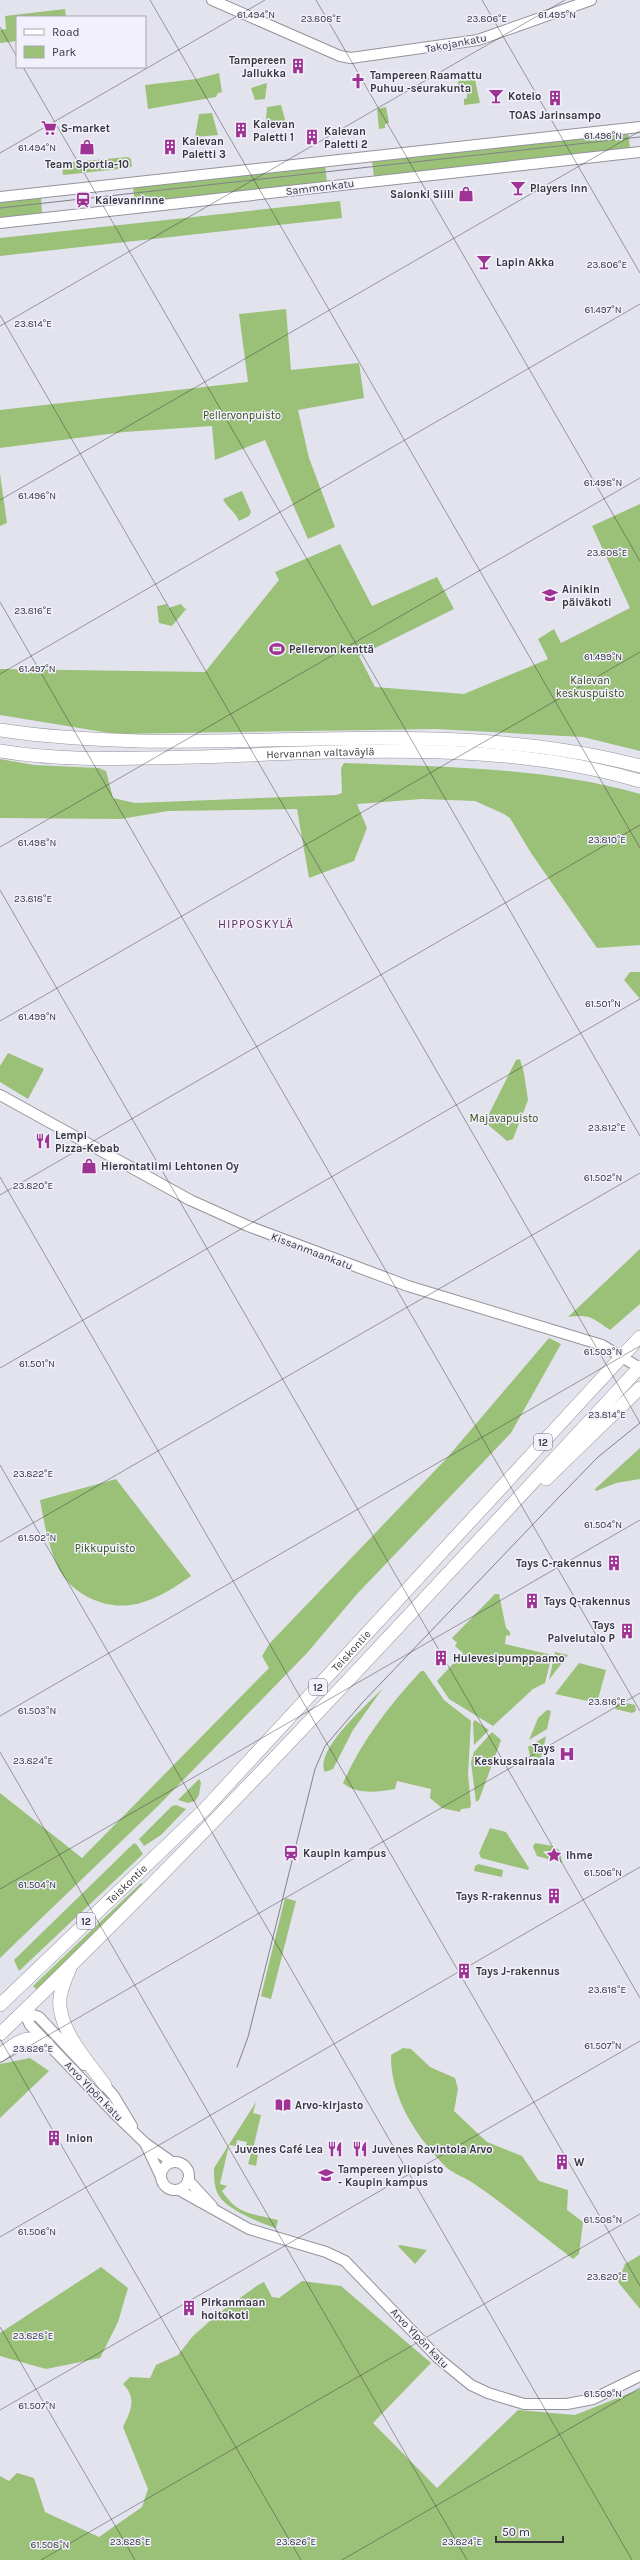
<svg xmlns="http://www.w3.org/2000/svg" width="640" height="2560" font-family="Karla,sans-serif">
  <style>
    .green { fill: #9bc078 }
    .lines { fill: none; stroke-linecap: round; stroke-linejoin: round }
    .secondary-casing { stroke: #93939d; stroke-width: 12 }
    .highway-casing { stroke: #93939d; stroke-width: 14 }
    .secondary { stroke: #fff; stroke-width: 10 }
    .highway { stroke: #fff; stroke-width: 13 }
    .tram { stroke: #83828a; stroke-width: 1 }
    .ticks { fill: none; stroke: #37363b; stroke-width: 1; stroke-opacity: 0.45 }
    .labels { text-anchor: middle; stroke-width: 3; stroke-linejoin: round; paint-order: stroke }
    .shield { fill: #f1f0fc; stroke: #6f6e75; stroke-width: 1 }
    .shield-label { font-size: 10px; font-weight: bold; fill: #37363b }
    .street-label { font-size: 11px; fill: #37363b; stroke: #f1f0fc }
    .poi-label { font-size: 11px; font-weight: bold; fill: #37363b; stroke: #f1f0fc; text-anchor: start }
    .park-label { font-size: 11px; fill: #324c11; stroke: #f1f0fc }
    .neighbourhood-label { font-size: 12px; letter-spacing: 1px; fill: #5f2b59; stroke: #f1f0fc }
    .ticks-label { font-size: 10px; text-anchor: middle; fill: #37363b; stroke: #f1f0fc; stroke-width: 3; stroke-linejoin: round; paint-order: stroke }
  </style>
  <rect width="100%" height="100%" fill="#e3e3ee"/>
  <!-- green -->
  <g class="green">
    <path d="M65,9L66,17H17V41L0,43V30L6,29L5,16Z"/>
    <path d="M219,73L222,92L218,93L216,97L148,109L145,85L196,79Z"/>
    <path d="M475,80L480,103L464,105V99L467,98V93L459,91L458,81Z"/>
    <path d="M267,83L265,99L255,100L251,88Z"/>
    <path d="M281,105L287,127L278,128V125L265,129L267,107Z"/>
    <path d="M386,107L389,123L385,124V128L379,129L377,109Z"/>
    <path d="M212,113L218,135L195,137L199,114Z"/>
    <path d="M628,131L630,149L374,178L372,161Z"/>
    <path d="M128,157L131,159L132,166L129,168L63,175L62,163Z"/>
    <path d="M325,165L327,182L135,205L133,186Z"/>
    <path d="M41,196L42,215L0,220V203Z"/>
    <path d="M340,201L342,218L0,256V238Z"/>
    <path d="M286,309L291,370L359,363L364,398L298,410L309,458L335,527L308,539L265,440L215,460L212,426L124,432L0,448V410L248,382L239,314Z"/>
    <path d="M0,474L7,523L0,526Z"/>
    <path d="M242,491L251,512L249,516L239,521C235,511 227,508 223,499Z"/>
    <path d="M640,504V751L583,737L436,729L116,734L0,715V669L205,672L279,580L275,572L340,544L372,606L437,577L454,609L359,656L375,687L464,694L548,659L538,639L554,629L561,643L630,608L592,526Z"/>
    <path d="M167,604L168,608L181,604L185,609L187,608L172,626L159,623L157,606Z"/>
    <path d="M0,759L34,765L99,768L106,771L113,798L135,803L336,795L342,793L341,768L344,763C444,767 544,767 640,794V945L597,948L531,853L510,818L504,814L475,801L422,799L357,804L367,828L354,861L309,878L297,809L168,811L121,819L0,818Z"/>
    <path d="M630,972H640V999L624,980Z"/>
    <path d="M8,1053L44,1069L28,1099L0,1082V1066Z"/>
    <path d="M520,1059L524,1073L528,1100L513,1139L507,1141L485,1122L516,1060Z"/>
    <path d="M640,1249V1304L610,1330C592,1318 591,1314 568,1317Z"/>
    <path d="M549,1338L561,1344L511,1433L357,1594L307,1653L158,1806L0,1958V1793L82,1858L269,1668L262,1656L270,1643L446,1459Z"/>
    <path d="M640,1448V1479L616,1483L596,1491L595,1489Z"/>
    <path d="M116,1479L191,1576C174,1588 151,1603 130,1605C102,1609 68,1592 57,1565C48,1545 44,1522 40,1500Z"/>
    <path d="M495,1594H499L506,1628L510,1632V1636L506,1635L505,1644L552,1655L545,1683L533,1689L493,1726L449,1699L437,1681L463,1653L455,1646L457,1643L452,1638Z"/>
    <path d="M555,1652L568,1655L549,1680Z"/>
    <path d="M579,1663L606,1670L597,1703L555,1694Z"/>
    <path d="M421,1671H424L444,1700L471,1721L468,1775L471,1804L470,1808L461,1809L460,1812L442,1808L430,1798L431,1789L397,1781L395,1789C379,1792 356,1795 343,1783C362,1740 389,1706 421,1671Z"/>
    <path d="M383,1688L353,1730L333,1769L325,1772C314,1750 368,1704 383,1688Z"/>
    <path d="M622,1702L635,1705L636,1711L632,1713L615,1709L617,1704Z"/>
    <path d="M547,1710L551,1711L547,1729L529,1740L538,1718Z"/>
    <path d="M475,1720L489,1730L474,1745L473,1722Z"/>
    <path d="M492,1732L501,1740L479,1800L476,1802L471,1762L474,1752Z"/>
    <path d="M546,1736L541,1758L530,1756L528,1747Z"/>
    <path d="M199,1779L201,1782L199,1795L195,1801L188,1803L178,1800Z"/>
    <path d="M176,1805L186,1809L161,1835L144,1846L139,1839L172,1806Z"/>
    <path d="M490,1828L506,1832L529,1868L528,1870L481,1858L479,1853Z"/>
    <path d="M134,1843L137,1845L143,1854L19,1971L14,1960Z"/>
    <path d="M535,1843L553,1846L560,1851L562,1863L537,1856L533,1847Z"/>
    <path d="M478,1864L503,1870L502,1877L474,1871L475,1866Z"/>
    <path d="M141,1883L143,1885L37,1990L33,1986Z"/>
    <path d="M285,1898L296,1901L271,1999L261,1996Z"/>
    <path d="M403,2048L411,2049L430,2067L455,2078L458,2089L454,2111L487,2142L522,2156L539,2181L568,2190L567,2210L583,2222L579,2254L573,2259C540,2234 507,2206 473,2183C465,2177 453,2174 446,2167C417,2138 390,2097 391,2055Z"/>
    <path d="M30,2058L49,2071L0,2118V2064Z"/>
    <path d="M256,2102L253,2113L261,2115L252,2153L258,2155L256,2166L248,2164L252,2150L245,2148L247,2142L237,2140L236,2146L229,2145L220,2184L227,2186L222,2191C238,2215 251,2213 278,2220L276,2228C260,2223 228,2210 219,2196C214,2188 214,2177 214,2168Z"/>
    <path d="M400,2245L427,2250L415,2264L398,2246Z"/>
    <path d="M640,2255V2309L618,2282L625,2264Z"/>
    <path d="M101,2267L128,2288L118,2322L100,2358L46,2369L0,2356V2333Z"/>
    <path d="M302,2281L341,2286L431,2363L373,2423L437,2488L518,2410L575,2415L640,2389V2560H0V2476L9,2481L17,2473L34,2478L45,2512L99,2537L142,2507L148,2489L123,2427C131,2411 137,2398 123,2384L130,2377L150,2378L156,2365L178,2355L193,2336L219,2313L258,2285L264,2282L272,2297L279,2298Z"/>
  </g>
  <g class="lines">
    <defs>
      <g id="secondary">
        <path d="M212,0L340,56L351,58L478,40L591,0"/>
        <path d="M0,197L640,127"/>
        <path d="M0,223L640,152"/>
        <path d="M0,1095L190,1200L248,1226L408,1286L602,1345L640,1368"/>
        <path d="M24,2012L30,2025L117,2116L145,2143L172,2162"/>
        <path d="M24,2012L39,2017L84,2065"/>
        <path d="M100,2080L114,2096L132,2126"/>
        <path d="M145,2143L160,2175"/>
        <circle cx="175" cy="2176" r="14"/>
        <path d="M188,2180L212,2206"/>
        <path d="M179,2190L249,2229L326,2252L345,2261L438,2358L471,2385L488,2393L524,2404H567L593,2399L640,2376"/>
      </g>
      <g id="highway">
        <path d="M0,730C213,762 429,710 640,766"/>
        <path id="s1" d="M0,751C65,762 131,758 197,757C343,752 498,739 640,781"/>
        <path d="M546,1479L640,1388"/>
        <path d="M70,1968C65,1979 58,1995 60,2007C63,2035 89,2063 105,2085"/>
        <path id="s2" d="M0,2005L205,1809L640,1337"/>
        <path d="M0,2034C223,1821 430,1592 640,1367"/>
        <path d="M0,2055C18,2042 26,2033 47,2044"/>
      </g>
    </defs>
    <!-- secondary casing -->
    <use href="#secondary" class="secondary-casing"/>
    <!-- highway casing -->
    <use href="#highway" class="highway-casing"/>
    <!-- secondary -->
    <use href="#secondary" class="secondary"/>
    <!-- highway -->
    <use href="#highway" class="highway"/>
    <!-- tram -->
    <g class="tram">
      <path d="M0,208L640,137"/>
      <path d="M237,2067L248,2037L315,1769L325,1746L362,1703L562,1494L598,1457L640,1423"/>
    </g>
  </g>
  <!-- ticks -->
  <path class="ticks" d="M150,0L640,848M316,0L640,561M482,0L640,273M0,27L17,57M23,67L640,1136M0,153L265,0M0,315L640,1423M0,326L565,0M0,500L640,131M0,602L640,1711M0,674L640,304M0,847L640,478M0,890L640,1998M0,1021L640,652M0,1177L640,2286M0,1195L640,825M0,1368L640,999M0,1465L632,2560M0,1542L640,1173M0,1716L640,1346M0,1752L467,2560M0,1889L640,1520M0,2039L301,2560M0,2063L640,1693M0,2237L640,1867M0,2327L135,2560M0,2410L640,2041M41,2560L640,2214M342,2560L640,2388"/>
  <!-- icons -->
  <defs>
    <symbol id="building-bare" viewBox="-9 -9 18 18"><path d="M-4-6H4V6H1V3H-1V6H-4ZM-2.5-4.3h1.7v1.8h-1.7ZM.8-4.3h1.7v1.8H.8ZM-2.5-1h1.7V.8h-1.7ZM.8-1h1.7V.8H.8Z" fill="#9f3393" stroke="#f1f0fc" stroke-width="2.5" paint-order="stroke"/></symbol>
    <symbol id="church-bare" viewBox="-9 -9 18 18"><path d="M-1.2-6h2.4v3.5h3.3v2.4h-3.3V6h-2.4V-.1h-3.3v-2.4h3.3Z" fill="#9f3393" stroke="#f1f0fc" stroke-width="2.5" paint-order="stroke"/></symbol>
    <symbol id="bar-bare" viewBox="-9 -9 18 18"><path d="M-6-5H6L.8 .8V4.5H3.5V6h-7V4.5H-.8V.8Z" fill="#9f3393" stroke="#f1f0fc" stroke-width="2.5" paint-order="stroke"/></symbol>
    <symbol id="supermarket-bare" viewBox="-9 -9 18 18"><path d="M-6-5.5h2.5l.6 2H6L4.5 2H-2.5L-4.4-4H-6ZM-1.5 3.2a1.3 1.3 0 1 0 .1 0ZM3 3.2a1.3 1.3 0 1 0 .1 0Z" fill="#9f3393" stroke="#f1f0fc" stroke-width="2.5" paint-order="stroke"/></symbol>
    <symbol id="shop-bare" viewBox="-9 -9 18 18"><path d="M-5-2.5h2.3a2.7 3.5 0 0 1 5.4 0H5L5.5 6h-11ZM-1.5-2.5h3a1.5 2.3 0 0 0-3 0Z" fill="#9f3393" stroke="#f1f0fc" stroke-width="2.5" paint-order="stroke"/></symbol>
    <symbol id="station-bare" viewBox="-9 -9 18 18"><path d="M-3-6H3Q5-6 5-4V2Q5 4 3 4L4.5 6H3L1.5 4h-3L-3 6H-4.5L-3 4Q-5 4-5 2V-4Q-5-6-3-6ZM-3.5-4v3h7v-3ZM-3.5 1v1.5H-2V1ZM2 1v1.5H3.5V1Z" fill="#9f3393" stroke="#f1f0fc" stroke-width="2.5" paint-order="stroke"/></symbol>
    <symbol id="school-bare" viewBox="-9 -9 18 18"><path d="M0-5L7-2L0 1L-7-2ZM-4 1L0 2.5L4 1V4Q0 6-4 4Z" fill="#9f3393" stroke="#f1f0fc" stroke-width="2.5" paint-order="stroke"/></symbol>
    <symbol id="stadium-bare" viewBox="-9 -9 18 18"><path d="M0-5a6.5 5 0 1 0 0 10a6.5 5 0 1 0 0-10ZM-3.5-1.8h7v3.6h-7Z" fill="#9f3393" stroke="#f1f0fc" stroke-width="2.5" paint-order="stroke"/></symbol>
    <symbol id="restaurant-bare" viewBox="-9 -9 18 18"><path d="M-5-6h1v4h1v-4h1v4h1v-4h1v5L-1.5 .5V6h-2V.5L-5-1ZM5-6V6H3V1.5H1.5Q1.5-4 5-6Z" fill="#9f3393" stroke="#f1f0fc" stroke-width="2.5" paint-order="stroke"/></symbol>
    <symbol id="hospital-bare" viewBox="-9 -9 18 18"><path d="M-5-5h3v3.5h4V-5h3V5h-3V1.5h-4V5h-3Z" fill="#9f3393" stroke="#f1f0fc" stroke-width="2.5" paint-order="stroke"/></symbol>
    <symbol id="sight-bare" viewBox="-9 -9 18 18"><path d="M0-6L1.8-2.2L6-1.7L2.9 1.2L3.7 5.4L0 3.3L-3.7 5.4L-2.9 1.2L-6-1.7L-1.8-2.2Z" fill="#9f3393" stroke="#f1f0fc" stroke-width="2.5" paint-order="stroke"/></symbol>
    <symbol id="library-bare" viewBox="-9 -9 18 18"><path d="M-6-4Q-3-5.5-.7-3.5V5Q-3 3-6 4ZM6-4Q3-5.5 .7-3.5V5Q3 3 6 4Z" fill="#9f3393" stroke="#f1f0fc" stroke-width="2.5" paint-order="stroke"/></symbol>
    <symbol id="university-bare" viewBox="-9 -9 18 18"><path d="M0-5L7-2L0 1L-7-2ZM-4 1L0 2.5L4 1V4Q0 6-4 4Z" fill="#9f3393" stroke="#f1f0fc" stroke-width="2.5" paint-order="stroke"/></symbol>
  </defs>
  <g fill-rule="evenodd">
    <use href="#building-bare" x="287" y="55" width="22" height="22"/>
    <use href="#church-bare" x="347" y="70" width="22" height="22"/>
    <use href="#bar-bare" x="485" y="85" width="22" height="22"/>
    <use href="#building-bare" x="544" y="87" width="22" height="22"/>
    <use href="#supermarket-bare" x="38" y="117" width="22" height="22"/>
    <use href="#building-bare" x="230" y="119" width="22" height="22"/>
    <use href="#building-bare" x="301" y="126" width="22" height="22"/>
    <use href="#shop-bare" x="76" y="136" width="22" height="22"/>
    <use href="#building-bare" x="159" y="136" width="22" height="22"/>
    <use href="#bar-bare" x="507" y="177" width="22" height="22"/>
    <use href="#shop-bare" x="455" y="183" width="22" height="22"/>
    <use href="#station-bare" x="72" y="189" width="22" height="22"/>
    <use href="#bar-bare" x="473" y="251" width="22" height="22"/>
    <use href="#school-bare" x="539" y="584" width="22" height="22"/>
    <use href="#stadium-bare" x="266" y="638" width="22" height="22"/>
    <use href="#restaurant-bare" x="32" y="1130" width="22" height="22"/>
    <use href="#shop-bare" x="78" y="1155" width="22" height="22"/>
    <use href="#building-bare" x="603" y="1552" width="22" height="22"/>
    <use href="#building-bare" x="521" y="1590" width="22" height="22"/>
    <use href="#building-bare" x="616" y="1620" width="22" height="22"/>
    <use href="#building-bare" x="430" y="1647" width="22" height="22"/>
    <use href="#hospital-bare" x="556" y="1743" width="22" height="22"/>
    <use href="#station-bare" x="280" y="1842" width="22" height="22"/>
    <use href="#sight-bare" x="543" y="1844" width="22" height="22"/>
    <use href="#building-bare" x="543" y="1885" width="22" height="22"/>
    <use href="#building-bare" x="453" y="1960" width="22" height="22"/>
    <use href="#library-bare" x="272" y="2094" width="22" height="22"/>
    <use href="#building-bare" x="43" y="2127" width="22" height="22"/>
    <use href="#restaurant-bare" x="324" y="2138" width="22" height="22"/>
    <use href="#restaurant-bare" x="349" y="2138" width="22" height="22"/>
    <use href="#building-bare" x="551" y="2151" width="22" height="22"/>
    <use href="#university-bare" x="315" y="2164" width="22" height="22"/>
    <use href="#building-bare" x="178" y="2297" width="22" height="22"/>
  </g>
  <g class="labels">
    <!-- shield labels -->
    <g class="shield">
      <rect x="534" y="1434" width="18" height="16" rx="3"/>
      <rect x="309" y="1679" width="18" height="16" rx="3"/>
      <rect x="77" y="1913" width="18" height="16" rx="3"/>
    </g>
    <g class="shield-label">
      <text x="543" y="1446">12</text>
      <text x="318" y="1691">12</text>
      <text x="86" y="1925">12</text>
    </g>
    <!-- street labels -->
    <g class="street-label">
      <text transform="translate(456 43) rotate(-11)" y="4">Takojankatu</text>
      <text transform="translate(320 187) rotate(-7)" y="4">Sammonkatu</text>
      <text dy="4" stroke="none"><textPath href="#s1" startOffset="321">Hervannan valtaväylä</textPath></text>
      <text transform="translate(312 1251) rotate(21)" y="4">Kissanmaankatu</text>
      <text dy="4" stroke="none"><textPath href="#s2" startOffset="499">Teiskontie</textPath></text>
      <text dy="4" stroke="none"><textPath href="#s2" startOffset="175">Teiskontie</textPath></text>
      <text transform="translate(94 2091) rotate(46)" y="4">Arvo Ylpön katu</text>
      <text transform="translate(420 2338) rotate(46)" y="4">Arvo Ylpön katu</text>
    </g>
    <!-- poi labels -->
    <g class="poi-label">
      <text x="286" y="64" text-anchor="end">Tampereen<tspan x="286" dy="13">Jallukka</tspan></text>
      <text x="370" y="79">Tampereen Raamattu<tspan x="370" dy="13">Puhuu -seurakunta</tspan></text>
      <text x="508" y="100">Kotelo</text>
      <text x="555" y="119" text-anchor="middle">TOAS Jarinsampo</text>
      <text x="253" y="128">Kalevan<tspan x="253" dy="13">Paletti 1</tspan></text>
      <text x="61" y="132">S-market</text>
      <text x="324" y="135">Kalevan<tspan x="324" dy="13">Paletti 2</tspan></text>
      <text x="182" y="145">Kalevan<tspan x="182" dy="13">Paletti 3</tspan></text>
      <text x="87" y="168" text-anchor="middle">Team Sportia-10</text>
      <text x="530" y="192">Players Inn</text>
      <text x="454" y="198" text-anchor="end">Salonki Siili</text>
      <text x="95" y="204">Kalevanrinne</text>
      <text x="496" y="266">Lapin Akka</text>
      <text x="562" y="593">Ainikin<tspan x="562" dy="13">päiväkoti</tspan></text>
      <text x="289" y="653">Pellervon kenttä</text>
      <text x="55" y="1139">Lempi<tspan x="55" dy="13">Pizza-Kebab</tspan></text>
      <text x="101" y="1170">Hierontatiimi Lehtonen Oy</text>
      <text x="602" y="1567" text-anchor="end">Tays C-rakennus</text>
      <text x="544" y="1605">Tays Q-rakennus</text>
      <text x="615" y="1629" text-anchor="end">Tays<tspan x="615" dy="13">Palvelutalo P</tspan></text>
      <text x="453" y="1662">Hulevesipumppaamo</text>
      <text x="555" y="1752" text-anchor="end">Tays<tspan x="555" dy="13">Keskussairaala</tspan></text>
      <text x="303" y="1857">Kaupin kampus</text>
      <text x="566" y="1859">Ihme</text>
      <text x="542" y="1900" text-anchor="end">Tays R-rakennus</text>
      <text x="476" y="1975">Tays J-rakennus</text>
      <text x="295" y="2109">Arvo-kirjasto</text>
      <text x="66" y="2142">Inion</text>
      <text x="323" y="2153" text-anchor="end">Juvenes Café Lea</text>
      <text x="372" y="2153">Juvenes Ravintola Arvo</text>
      <text x="574" y="2166">W</text>
      <text x="338" y="2173">Tampereen yliopisto<tspan x="338" dy="13">- Kaupin kampus</tspan></text>
      <text x="201" y="2306">Pirkanmaan<tspan x="201" dy="13">hoitokoti</tspan></text>
    </g>
    <!-- park labels -->
    <g class="park-label">
      <text x="242" y="419">Pellervonpuisto</text>
      <text x="590" y="684">Kalevan<tspan x="590" dy="13">keskuspuisto</tspan></text>
      <text x="504" y="1122">Majavapuisto</text>
      <text x="105" y="1552">Pikkupuisto</text>
    </g>
    <!-- neighbourhood labels -->
    <g class="neighbourhood-label">
      <text x="256" y="928">HIPPOSKYLÄ</text>
    </g>
  </g>
  <g class="ticks-label">
    <text x="256" y="18">61.494°N</text>
    <text x="557" y="18">61.495°N</text>
    <text x="487" y="22">23.806°E</text>
    <text x="321" y="22">23.808°E</text>
    <text x="603" y="139">61.496°N</text>
    <text x="37" y="151">61.494°N</text>
    <text x="607" y="268">23.806°E</text>
    <text x="603" y="313">61.497°N</text>
    <text x="33" y="327">23.814°E</text>
    <text x="603" y="486">61.498°N</text>
    <text x="37" y="499">61.496°N</text>
    <text x="607" y="556">23.808°E</text>
    <text x="33" y="614">23.816°E</text>
    <text x="603" y="660">61.499°N</text>
    <text x="37" y="672">61.497°N</text>
    <text x="607" y="843">23.810°E</text>
    <text x="37" y="846">61.498°N</text>
    <text x="33" y="902">23.818°E</text>
    <text x="603" y="1007">61.501°N</text>
    <text x="37" y="1020">61.499°N</text>
    <text x="607" y="1131">23.812°E</text>
    <text x="603" y="1181">61.502°N</text>
    <text x="33" y="1189">23.820°E</text>
    <text x="603" y="1355">61.503°N</text>
    <text x="37" y="1367">61.501°N</text>
    <text x="607" y="1418">23.814°E</text>
    <text x="33" y="1477">23.822°E</text>
    <text x="603" y="1528">61.504°N</text>
    <text x="37" y="1541">61.502°N</text>
    <text x="607" y="1705">23.816°E</text>
    <text x="37" y="1714">61.503°N</text>
    <text x="33" y="1764">23.824°E</text>
    <text x="603" y="1876">61.506°N</text>
    <text x="37" y="1888">61.504°N</text>
    <text x="607" y="1993">23.818°E</text>
    <text x="603" y="2049">61.507°N</text>
    <text x="33" y="2052">23.826°E</text>
    <text x="603" y="2223">61.508°N</text>
    <text x="37" y="2235">61.506°N</text>
    <text x="607" y="2280">23.820°E</text>
    <text x="33" y="2339">23.828°E</text>
    <text x="603" y="2397">61.509°N</text>
    <text x="37" y="2409">61.507°N</text>
    <text x="130" y="2545">23.828°E</text>
    <text x="296" y="2545">23.826°E</text>
    <text x="462" y="2545">23.824°E</text>
    <text x="50" y="2548">61.508°N</text>
  </g>
  <!-- legend -->
  <rect x="16" y="16" width="130" height="52" fill="#f1f0fc" stroke="#a7a6af"/>
  <rect x="24" y="29" width="20" height="6" fill="#ffffff" stroke="#a7a6af"/>
  <text x="52" y="36" font-size="12" fill="#37363b">Road</text>
  <rect x="24" y="46" width="20" height="12" fill="#9bc078" stroke="#a7a6af"/>
  <text x="52" y="56" font-size="12" fill="#37363b">Park</text>
  <!-- scale -->
  <path d="M496 2536v6h67v-6" fill="none" stroke="#37363b" stroke-width="2"/>
  <text x="502" y="2536" font-size="12" fill="#37363b" stroke="#f1f0fc" stroke-width="3" paint-order="stroke">50 m</text>
</svg>
